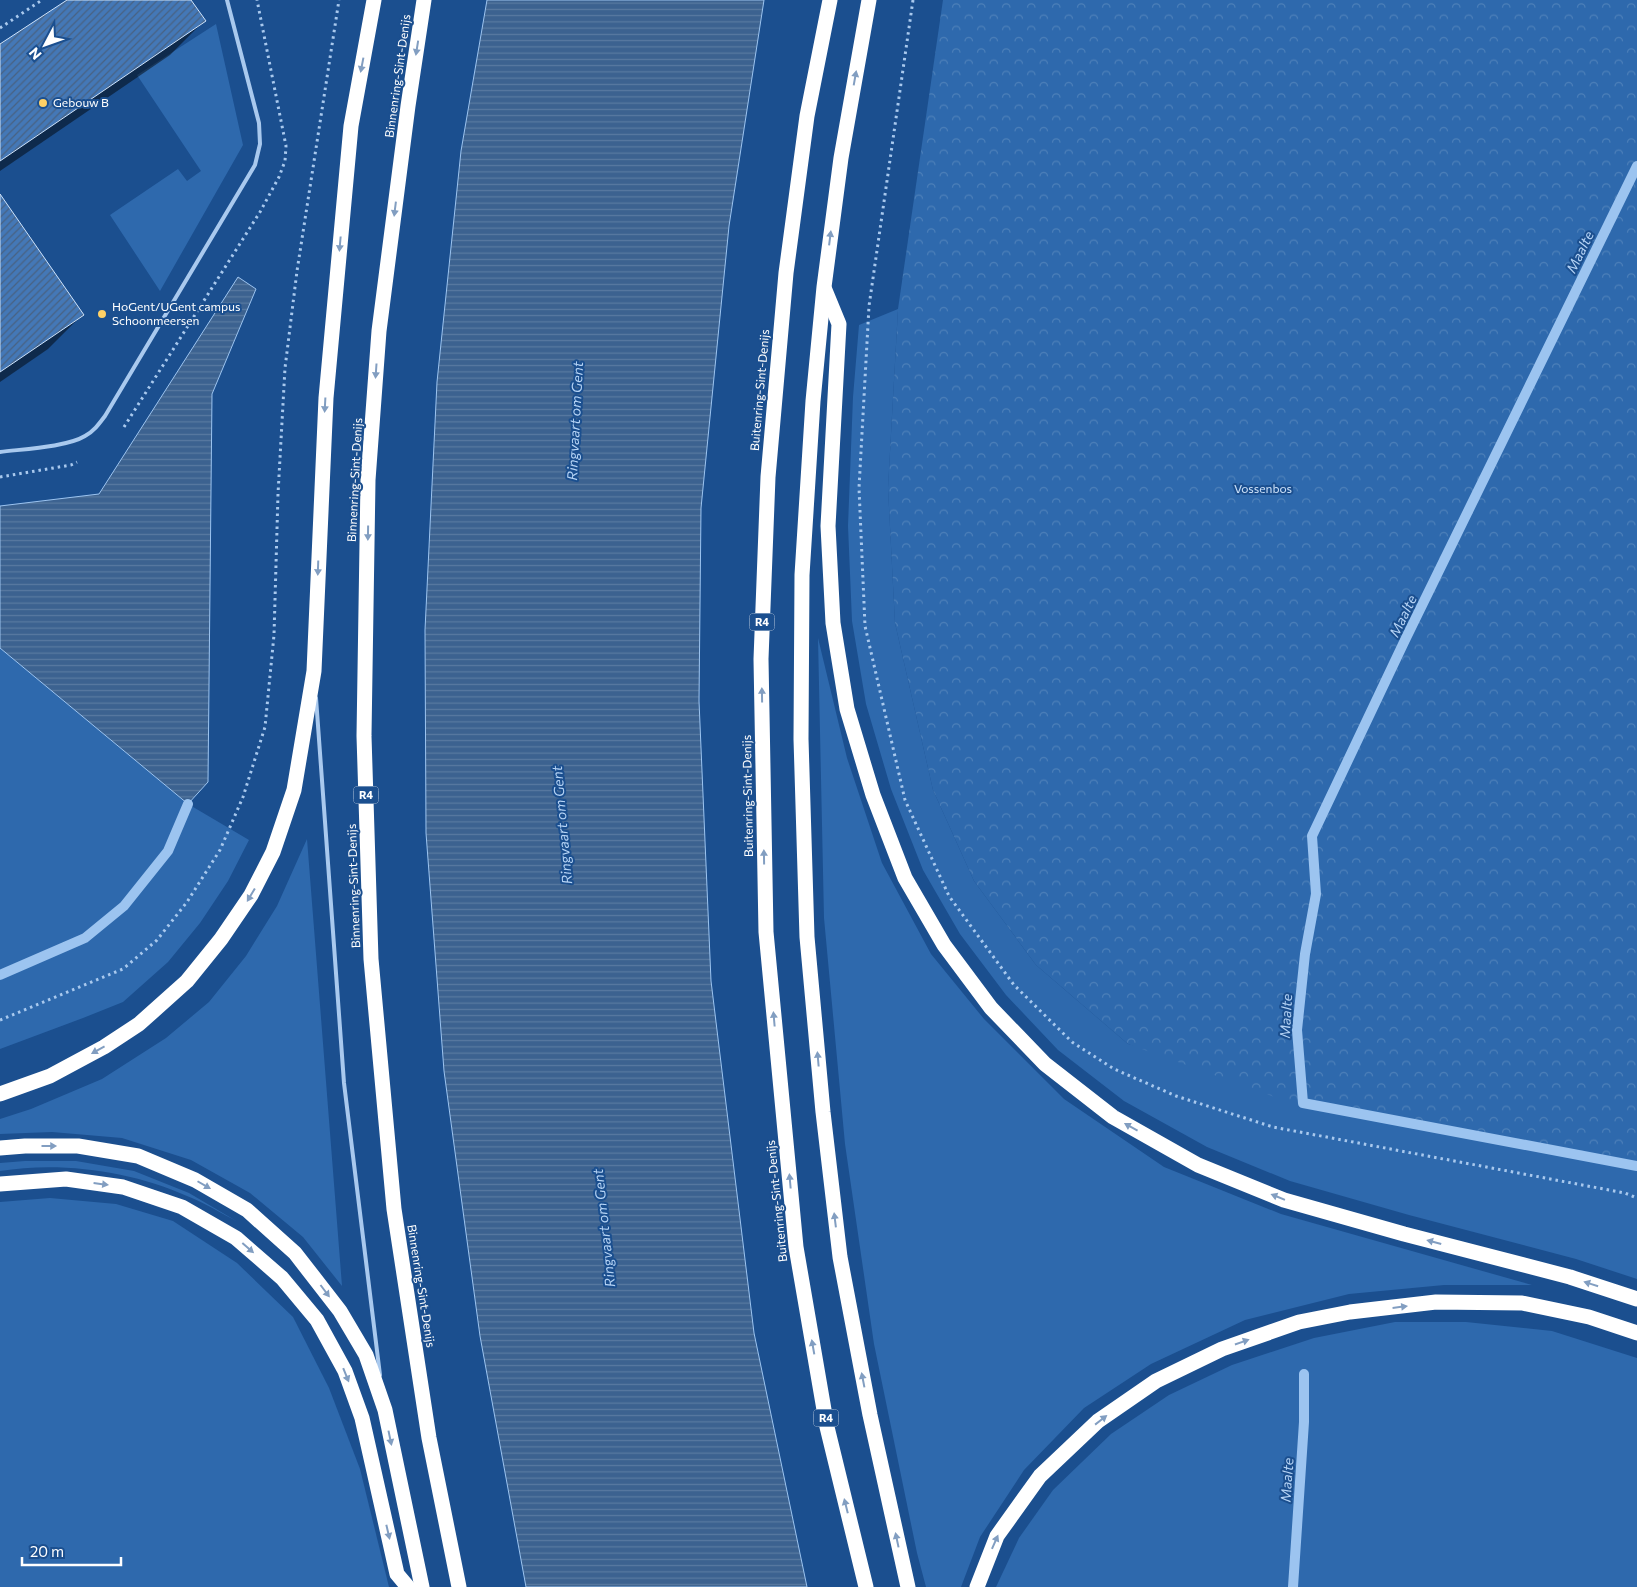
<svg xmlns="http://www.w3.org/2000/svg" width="1637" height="1587" font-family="Commissioner,sans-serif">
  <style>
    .green { fill: #2e69ad }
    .forest { fill: url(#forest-crowns) }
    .water { fill: url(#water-rules); stroke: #9cc4f0 }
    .shadow { fill: #0007 }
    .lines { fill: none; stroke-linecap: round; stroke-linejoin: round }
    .stream { stroke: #9cc4f0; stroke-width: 10 }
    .building { fill: url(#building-hatch); stroke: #cfe3fa }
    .path { stroke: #a9c9ee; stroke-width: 3; stroke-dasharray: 2.5 4; stroke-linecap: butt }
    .lane { stroke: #a9c9ee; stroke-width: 4 }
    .highway { stroke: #fff; stroke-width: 15 }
    .oneway { fill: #829ec1 }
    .poi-dot { fill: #ffd166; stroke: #1b4f8f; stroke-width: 2 }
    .labels { text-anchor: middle; stroke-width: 4; stroke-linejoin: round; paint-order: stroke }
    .shield { fill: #1b4f8f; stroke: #bbcadd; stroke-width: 1 }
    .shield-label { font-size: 11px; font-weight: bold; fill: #fff }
    .street-label { font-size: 12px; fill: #fff; stroke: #1b4f8f }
    .poi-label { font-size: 12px; fill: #fff; stroke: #1b4f8f; text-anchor: start }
    .park-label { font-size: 12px; fill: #cfe3fa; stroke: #1b4f8f }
    .water-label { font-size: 14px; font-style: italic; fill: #b5d3f5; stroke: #1b4f8f }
  </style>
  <defs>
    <pattern id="forest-crowns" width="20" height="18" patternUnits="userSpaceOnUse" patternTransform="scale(1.25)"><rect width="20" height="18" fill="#2e69ad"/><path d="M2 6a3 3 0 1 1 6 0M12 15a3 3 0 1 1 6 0" fill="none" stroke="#4d80b9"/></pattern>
    <pattern id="water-rules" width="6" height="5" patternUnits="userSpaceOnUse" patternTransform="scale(1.25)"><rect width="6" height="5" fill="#3c6290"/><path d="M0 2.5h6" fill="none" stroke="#597aa1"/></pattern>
    <pattern id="building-hatch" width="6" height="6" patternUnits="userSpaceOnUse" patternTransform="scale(1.25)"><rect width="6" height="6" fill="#4478b7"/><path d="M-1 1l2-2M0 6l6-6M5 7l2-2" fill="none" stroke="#486282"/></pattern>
  </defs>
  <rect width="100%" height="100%" fill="#1b4f8f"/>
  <!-- green -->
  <g class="green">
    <path d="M216,24L243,145L160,291L110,215L178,169L187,181L201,171L137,75Z"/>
    <path d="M898,309L888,488L895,623L933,790L974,881L1036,965L1128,1044L1637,1166V1279L1576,1259L1409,1215L1290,1181L1207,1147L1124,1101L1058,1050L1006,995L960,934L923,870L891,789L866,704L852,621L848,526L853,397L859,325Z"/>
    <path d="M818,638L847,758L882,863L931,954L984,1019L1064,1099L1164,1167L1281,1214L1532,1285H1444L1349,1294L1245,1320L1151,1364L1084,1408L1024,1470L980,1537L961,1587H926L917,1553L874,1344L845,1144L824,918Z"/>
    <path d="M0,648L188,804L249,840L228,881L200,923L168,962L123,1002L83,1018L0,1049Z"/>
    <path d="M307,839L342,1286L303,1237L250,1193L191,1160L122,1138L52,1132L0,1134V1119L31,1109L102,1079L166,1038L209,1002L246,956L277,906Z"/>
    <path d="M25,1161H76L134,1171L189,1193L238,1222C221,1213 205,1203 187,1196C132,1171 60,1161 0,1171V1163Z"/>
    <path d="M50,1198L116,1204L173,1221L237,1263L293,1317L329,1388L360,1469L389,1587H0V1202Z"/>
    <path d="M1395,1322H1466L1552,1331L1637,1358V1587H996L1019,1538L1053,1490L1111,1434L1169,1395L1232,1365L1314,1338Z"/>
  </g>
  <!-- forest -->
  <path class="forest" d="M943,0H1637V1166L1280,1099L1128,1044L1036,965L974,881L933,790L895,623L888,488L898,309Z"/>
  <!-- water -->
  <g class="water">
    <path d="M487,0H764L729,226L701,508L699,701L711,981L754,1333L807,1587H526L480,1336L444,1071L426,833L425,630L437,382L461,151Z"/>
    <path d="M238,277L256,289L212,394L208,782L188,804L0,648V506L99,494Z"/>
  </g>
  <!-- shadow -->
  <g class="shadow">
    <path d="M69,0H190L204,21L170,55L0,171V45Z"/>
    <path d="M0,196L82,315L48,349L0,382Z"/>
  </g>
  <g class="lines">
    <!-- stream -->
    <g class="stream">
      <path d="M1637,166L1405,640L1312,836L1316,894L1305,954L1297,1030L1303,1103L1637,1166"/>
      <path d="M0,975L85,938L124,906L168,851L188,804"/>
      <path d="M1293,1587L1304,1422V1374"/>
    </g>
  </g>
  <!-- building -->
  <g class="building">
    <path d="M67,0H191L206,21L0,161V44Z"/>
    <path d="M0,194L84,315L0,372Z"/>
  </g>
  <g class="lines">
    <!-- path -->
    <g class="path">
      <path d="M913,0L869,306L859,488L865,626L905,800L949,896L1014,985L1072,1042L1114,1069L1176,1096L1273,1127L1625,1193L1637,1198"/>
      <path d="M0,28L42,0"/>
      <path d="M124,427L260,212L279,177L285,161L286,146L257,0"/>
      <path d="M0,477L71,465L77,462"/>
      <path d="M0,1020L123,969L157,940L187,902L220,850L243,797L265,727L274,635L278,494L285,368L297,271L339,0"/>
    </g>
    <!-- lane -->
    <g class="lane">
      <path d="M0,452C23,449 67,447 85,436C94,431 99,424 105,416L255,165L260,144L259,123L227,0"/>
      <path d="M316,698L344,1083L380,1375"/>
    </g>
    <!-- highway -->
    <g class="highway">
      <path d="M424,0L408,106L379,331L368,480L364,736L371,959L394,1209L429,1438L459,1587"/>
      <path d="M830,0L807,116L786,273L768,477L761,659L766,932L796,1247L827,1427L866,1587"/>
      <path d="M869,0L841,158L824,287L813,401L802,575L801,739L807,937L823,1112L840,1257L870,1415L908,1587"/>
      <path d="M825,290L839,324L828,526L833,623L847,709L873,795L905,878L944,945L991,1008L1045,1064L1113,1117L1198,1165L1284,1200L1404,1234L1570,1277L1637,1299"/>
      <path d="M0,1094L50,1076L104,1047L139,1024L187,981L221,939L251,895L273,852L294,790L314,671L326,398L351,126L374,0"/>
      <path d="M0,1148L25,1146H78L138,1156L195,1180L247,1210L295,1253L340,1311L366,1355L385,1410L422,1587"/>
      <path d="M0,1184L66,1179L123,1187L182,1207L236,1238L282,1278L317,1320L345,1371L362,1418L397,1574L408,1587"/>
      <path d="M977,1587L997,1536L1040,1476L1098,1421L1156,1381L1222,1349L1299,1322L1350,1312L1436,1302L1522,1303L1589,1317L1637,1333"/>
    </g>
  </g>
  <!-- one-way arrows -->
  <defs><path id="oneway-solid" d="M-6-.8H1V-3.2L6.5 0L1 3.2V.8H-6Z" transform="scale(1.25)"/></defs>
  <g class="oneway">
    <use href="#oneway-solid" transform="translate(417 48) rotate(99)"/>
    <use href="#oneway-solid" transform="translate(362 65) rotate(101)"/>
    <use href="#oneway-solid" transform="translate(855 78) rotate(-80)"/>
    <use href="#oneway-solid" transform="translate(395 209) rotate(97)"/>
    <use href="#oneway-solid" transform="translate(830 238) rotate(-83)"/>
    <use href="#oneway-solid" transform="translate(340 244) rotate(95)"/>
    <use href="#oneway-solid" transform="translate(376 371) rotate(94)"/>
    <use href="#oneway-solid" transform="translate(325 405) rotate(93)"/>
    <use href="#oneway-solid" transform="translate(368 533) rotate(91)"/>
    <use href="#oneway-solid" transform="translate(318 568) rotate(92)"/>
    <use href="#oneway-solid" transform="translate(762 695) rotate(-91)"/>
    <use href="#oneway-solid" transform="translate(764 857) rotate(-91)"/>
    <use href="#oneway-solid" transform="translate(251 895) rotate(121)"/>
    <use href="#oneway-solid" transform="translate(774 1019) rotate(-95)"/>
    <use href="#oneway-solid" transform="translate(98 1050) rotate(151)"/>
    <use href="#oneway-solid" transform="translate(818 1059) rotate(-95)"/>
    <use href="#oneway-solid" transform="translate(1131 1127) rotate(-151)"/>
    <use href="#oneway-solid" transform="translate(49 1146)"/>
    <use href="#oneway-solid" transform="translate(790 1181) rotate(-95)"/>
    <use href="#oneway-solid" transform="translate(101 1184) rotate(7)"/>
    <use href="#oneway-solid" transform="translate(204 1185) rotate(30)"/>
    <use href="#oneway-solid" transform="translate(1278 1197) rotate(-158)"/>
    <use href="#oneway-solid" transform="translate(835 1220) rotate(-97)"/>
    <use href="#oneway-solid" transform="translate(1434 1242) rotate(-165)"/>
    <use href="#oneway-solid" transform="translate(248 1248) rotate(41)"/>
    <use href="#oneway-solid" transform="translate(1591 1284) rotate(-162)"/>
    <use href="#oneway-solid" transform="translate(325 1291) rotate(53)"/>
    <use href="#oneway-solid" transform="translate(1400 1307) rotate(-7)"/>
    <use href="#oneway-solid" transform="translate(1242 1342) rotate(-19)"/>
    <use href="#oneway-solid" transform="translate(813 1347) rotate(-100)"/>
    <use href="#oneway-solid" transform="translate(346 1375) rotate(68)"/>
    <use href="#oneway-solid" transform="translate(863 1380) rotate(-101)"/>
    <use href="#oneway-solid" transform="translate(1101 1420) rotate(-38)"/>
    <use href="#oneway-solid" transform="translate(390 1438) rotate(78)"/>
    <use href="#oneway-solid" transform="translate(846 1506) rotate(-104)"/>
    <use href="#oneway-solid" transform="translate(388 1532) rotate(77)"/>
    <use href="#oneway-solid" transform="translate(897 1540) rotate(-102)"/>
    <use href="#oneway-solid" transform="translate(995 1542) rotate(-66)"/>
  </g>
  <!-- markers -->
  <g class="poi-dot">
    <circle cx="43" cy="103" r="5"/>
    <circle cx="102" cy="314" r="5"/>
  </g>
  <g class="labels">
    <!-- shield labels -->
    <g class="shield">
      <rect x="749.5" y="613.5" width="25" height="17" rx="4"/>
      <rect x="353.5" y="786.5" width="25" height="17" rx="4"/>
      <rect x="813.5" y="1409.5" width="25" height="17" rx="4"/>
    </g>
    <g class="shield-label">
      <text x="762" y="626">R4</text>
      <text x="366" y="799">R4</text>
      <text x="826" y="1422">R4</text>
    </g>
    <!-- street labels -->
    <g class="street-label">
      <text transform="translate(398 76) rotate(-82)" y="4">Binnenring-Sint-Denijs</text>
      <text transform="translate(760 390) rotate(-85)" y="4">Buitenring-Sint-Denijs</text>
      <text transform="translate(355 480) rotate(-87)" y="4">Binnenring-Sint-Denijs</text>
      <text transform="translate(748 796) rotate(-91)" y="4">Buitenring-Sint-Denijs</text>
      <text transform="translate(354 886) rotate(-92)" y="4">Binnenring-Sint-Denijs</text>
      <text transform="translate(777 1201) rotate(-96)" y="4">Buitenring-Sint-Denijs</text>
      <text transform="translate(421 1286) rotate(81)" y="4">Binnenring-Sint-Denijs</text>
    </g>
    <!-- poi labels -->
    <g class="poi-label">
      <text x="53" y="107">Gebouw B</text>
      <text x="112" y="311">HoGent/UGent campus<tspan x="112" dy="14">Schoonmeersen</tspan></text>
    </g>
    <!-- park labels -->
    <g class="park-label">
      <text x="1263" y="493">Vossenbos</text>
    </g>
    <!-- water labels -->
    <g class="water-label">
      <text transform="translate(1580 252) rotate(-64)" y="5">Maalte</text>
      <text transform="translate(575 421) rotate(-87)" y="5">Ringvaart om Gent</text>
      <text transform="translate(1403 616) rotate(-64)" y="5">Maalte</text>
      <text transform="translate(562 825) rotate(-95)" y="5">Ringvaart om Gent</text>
      <text transform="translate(1286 1016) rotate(-87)" y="5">Maalte</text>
      <text transform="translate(604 1228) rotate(-96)" y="5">Ringvaart om Gent</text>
      <text transform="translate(1287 1480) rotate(-86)" y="5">Maalte</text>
    </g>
  </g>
  <!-- north arrow -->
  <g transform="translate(45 45) rotate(229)" stroke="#1b4f8f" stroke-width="4" paint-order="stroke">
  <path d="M0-4L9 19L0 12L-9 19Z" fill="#ffffff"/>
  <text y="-8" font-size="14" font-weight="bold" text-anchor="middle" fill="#ffffff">N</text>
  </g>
  <!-- scale -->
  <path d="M22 1557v8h99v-8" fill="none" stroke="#ffffff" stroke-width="2.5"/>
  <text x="30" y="1557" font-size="15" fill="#ffffff" stroke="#1b4f8f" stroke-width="4" paint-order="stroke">20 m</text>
</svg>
